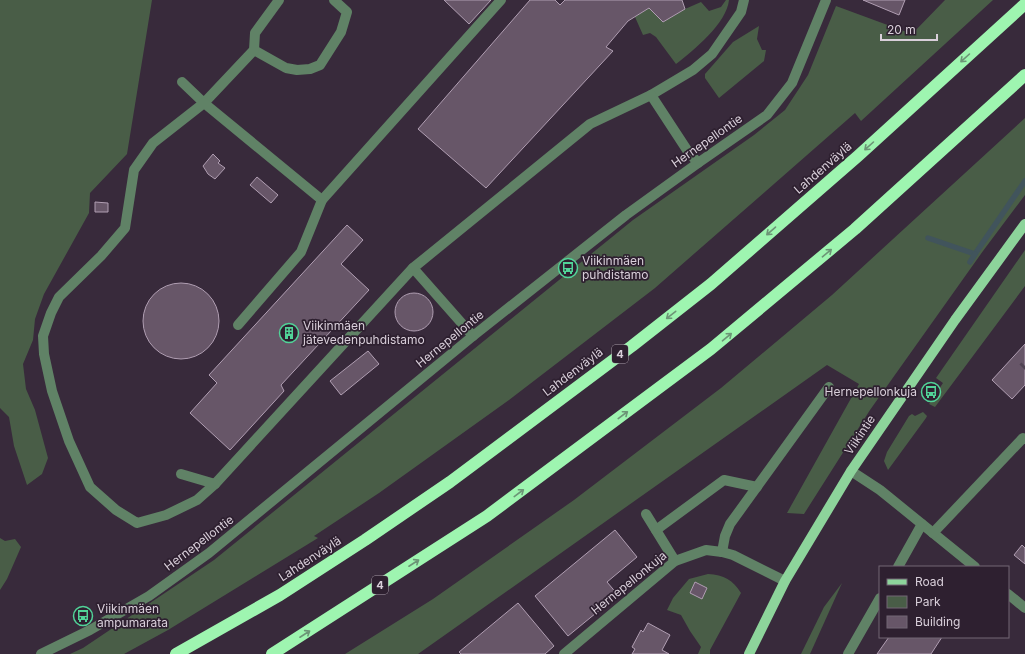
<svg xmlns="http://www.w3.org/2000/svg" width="1025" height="654" font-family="Inter,sans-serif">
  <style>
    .green { fill: #495d47 }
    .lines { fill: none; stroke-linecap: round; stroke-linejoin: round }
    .stream { stroke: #41545c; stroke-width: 5.5 }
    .building { fill: #675668; stroke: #b09eb2 }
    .minor-tunnel { stroke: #504353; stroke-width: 10; stroke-dasharray: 10 5; stroke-linecap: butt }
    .minor { stroke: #608266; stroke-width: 10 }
    .major { stroke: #8dd49b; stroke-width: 10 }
    .highway { stroke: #9ef5b0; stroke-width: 12 }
    .oneway { stroke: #6c9576 }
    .labels { text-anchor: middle; stroke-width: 3.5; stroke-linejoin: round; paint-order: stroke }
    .shield { fill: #2e2030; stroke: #a69aa7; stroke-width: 1 }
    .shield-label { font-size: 11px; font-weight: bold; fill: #d9cfda }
    .street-label { font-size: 12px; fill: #d9cfda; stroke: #2e2030 }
    .poi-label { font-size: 12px; fill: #d9cfda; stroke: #2e2030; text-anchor: start }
  </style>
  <rect width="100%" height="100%" fill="#382a3b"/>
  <!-- green -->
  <g class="green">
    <path d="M0,0H152L127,154L90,193L89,213L44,294L35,319L33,340L23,364L26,389L35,410L48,458L42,474L27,485L14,446L9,417L0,408Z"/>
    <path d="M726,0H729C727,23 693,51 676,64L656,37L650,33L643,35L635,17L649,8L663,22L685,9L701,2L709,11L721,7Z"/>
    <path d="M945,0H993L861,121L855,113L655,288L509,400L379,493L314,536L318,538L168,630L124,654H70L83,648L214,560L633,220L754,135L785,110L808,75L836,6L912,34Z"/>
    <path d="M759,26L757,39L762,50H766L764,61L719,98L705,78V74L733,42Z"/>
    <path d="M1025,118V195L983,251L870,410L804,514L787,513L859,384L827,365L418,654H345L433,599L574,500L721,388L832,295Z"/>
    <path d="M1025,250V286L935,407L929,404L943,383L936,378Z"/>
    <path d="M923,412L927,416L926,418L888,470L884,461L887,452L909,416L912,414L915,416Z"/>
    <path d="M0,538L5,541L15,539L21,547L7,579L0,590Z"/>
    <path d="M708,574C724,575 733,580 741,593L710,650V654H698L701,647L690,631L681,615L667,610L673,598L689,579Z"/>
    <path d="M842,583L810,654H801L824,607Z"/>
  </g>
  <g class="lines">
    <!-- stream -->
    <g class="stream">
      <path d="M928,238L975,254L1025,181"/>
      <path d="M970,262L975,254"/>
    </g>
  </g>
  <!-- building -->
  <g class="building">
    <path d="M444,0H491L469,24Z"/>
    <path d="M530,0H555L560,5L565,0H682L685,9L663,22L649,8L628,21L606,47L613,51L486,188L418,129Z"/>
    <path d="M863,0H905L899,15Z"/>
    <path d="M213,154L220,161L218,163L225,168L215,179L208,174L203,166Z"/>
    <path d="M257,177L278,195L271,203L250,185Z"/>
    <path d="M95,202L108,203V212H95Z"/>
    <path d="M347,225L363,240L341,264L369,290L281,385L284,391L230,450L190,413L217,383L209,375Z"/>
    <circle cx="181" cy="321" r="38"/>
    <circle cx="414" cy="312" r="19"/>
    <path d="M1025,344V385L1012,399L992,380Z"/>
    <path d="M368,351L379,364L341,395L330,381Z"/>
    <path d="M615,530L637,557L607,582L618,595L568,636L535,596Z"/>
    <path d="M1022,545L1025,548V564L1014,555Z"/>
    <path d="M695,582L707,588L702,599L690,593Z"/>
    <path d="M518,603L554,646L545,654H461L459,652Z"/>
    <path d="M648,623L670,635L662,650L669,654H632L635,649L632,647L641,630L643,632Z"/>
    <path d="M889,637H942L931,654H877Z"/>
  </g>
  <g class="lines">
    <!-- minor-tunnel -->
    <path class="minor-tunnel" d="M1023,368L1025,366"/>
    <!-- minor -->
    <g class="minor">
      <path d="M254,50L286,68L297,70L310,69L320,65L341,32L347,12L334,0"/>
      <path d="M182,82L204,103L254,50L255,33L279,0"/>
      <path d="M651,95L693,70L712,54L741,12L744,0"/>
      <path d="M322,200L204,103L153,143L134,170L125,228L101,256L59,297L51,313L43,336L44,354L52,391L69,441L90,487L116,510L137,523L166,515L197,500L215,484L413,268L590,124L651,95L687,150L698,163"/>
      <path d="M413,268L473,336"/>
      <path d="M238,325L301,252L322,200L501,0"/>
      <path d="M851,471L880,490L975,567"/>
      <path d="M181,474L215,484"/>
      <path d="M646,514L675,561"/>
      <path d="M656,530L724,480L757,487"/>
      <path d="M933,533L1023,438"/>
      <path d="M722,552L725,536L730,524L829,387"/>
      <path d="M898,567L922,524"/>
      <path d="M1008,594L1025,608"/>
      <path d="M41,654L90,630L149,596L209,553L473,336L626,215L698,163L767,115L792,83L826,0"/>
      <path d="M564,654L675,561L706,550L722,552L733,555L785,581"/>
      <path d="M848,654L880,598"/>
    </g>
    <!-- major -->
    <path class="major" d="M749,654L785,581L851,471L955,320L1025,224"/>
    <!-- highway -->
    <g class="highway">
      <path d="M176,654L280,595L365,540L450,482L632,346L711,284L858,156L1025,4"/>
      <path d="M272,654L487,516L711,349L855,229L1025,75"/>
    </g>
  </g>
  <!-- one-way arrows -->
  <defs><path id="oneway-shaft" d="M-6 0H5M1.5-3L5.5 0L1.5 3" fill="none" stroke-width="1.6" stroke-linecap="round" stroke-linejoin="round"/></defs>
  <g class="oneway">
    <use href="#oneway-shaft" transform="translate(965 58) rotate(138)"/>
    <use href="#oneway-shaft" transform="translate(869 146) rotate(138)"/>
    <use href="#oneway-shaft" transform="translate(771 231) rotate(139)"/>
    <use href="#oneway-shaft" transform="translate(827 253) rotate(-40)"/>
    <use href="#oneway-shaft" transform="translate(671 315) rotate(142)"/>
    <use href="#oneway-shaft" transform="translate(727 337) rotate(-40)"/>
    <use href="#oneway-shaft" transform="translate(623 415) rotate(-37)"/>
    <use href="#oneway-shaft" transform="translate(519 493) rotate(-37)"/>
    <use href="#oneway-shaft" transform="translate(414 563) rotate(-33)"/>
    <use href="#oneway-shaft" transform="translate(305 634) rotate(-33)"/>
  </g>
  <!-- icons -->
  <defs>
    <symbol id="bus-ring" viewBox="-11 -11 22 22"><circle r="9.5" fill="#2e2030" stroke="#51d398" stroke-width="1.5"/><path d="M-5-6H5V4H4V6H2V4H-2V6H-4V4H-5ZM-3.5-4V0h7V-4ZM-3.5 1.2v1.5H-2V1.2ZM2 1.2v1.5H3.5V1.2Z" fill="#51d398"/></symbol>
    <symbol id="building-ring" viewBox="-11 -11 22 22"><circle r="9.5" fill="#2e2030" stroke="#51d398" stroke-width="1.5"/><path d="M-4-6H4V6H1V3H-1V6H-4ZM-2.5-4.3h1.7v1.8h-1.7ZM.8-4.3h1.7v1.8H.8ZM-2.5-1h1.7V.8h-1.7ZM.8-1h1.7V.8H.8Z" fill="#51d398"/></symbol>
  </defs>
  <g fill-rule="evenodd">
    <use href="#bus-ring" x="557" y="257" width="22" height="22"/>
    <use href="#building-ring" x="278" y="322" width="22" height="22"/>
    <use href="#bus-ring" x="920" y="381" width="22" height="22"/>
    <use href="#bus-ring" x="72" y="605" width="22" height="22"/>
  </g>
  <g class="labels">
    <!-- shield labels -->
    <g class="shield">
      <rect x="612" y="345" width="16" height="18" rx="3"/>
      <rect x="372" y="576" width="16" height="18" rx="3"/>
    </g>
    <g class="shield-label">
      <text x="620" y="358">4</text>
      <text x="380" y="589">4</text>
    </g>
    <!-- street labels -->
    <g class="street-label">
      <text transform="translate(707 141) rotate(-35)" y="4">Hernepellontie</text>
      <text transform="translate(823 168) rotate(-41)" y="4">Lahdenväylä</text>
      <text transform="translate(450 339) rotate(-39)" y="4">Hernepellontie</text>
      <text transform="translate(573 372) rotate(-37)" y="4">Lahdenväylä</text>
      <text transform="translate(860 435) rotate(-56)" y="4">Viikintie</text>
      <text transform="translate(199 543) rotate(-37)" y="4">Hernepellontie</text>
      <text transform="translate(310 559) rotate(-33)" y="4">Lahdenväylä</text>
      <text transform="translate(629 583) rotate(-39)" y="4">Hernepellonkuja</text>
    </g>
    <!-- poi labels -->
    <g class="poi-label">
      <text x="582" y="265">Viikinmäen<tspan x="582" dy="14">puhdistamo</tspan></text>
      <text x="303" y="330">Viikinmäen<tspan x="303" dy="14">jätevedenpuhdistamo</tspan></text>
      <text x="917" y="396" text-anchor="end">Hernepellonkuja</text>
      <text x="97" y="613">Viikinmäen<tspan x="97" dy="14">ampumarata</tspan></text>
    </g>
  </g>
  <!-- legend -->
  <rect x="879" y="566" width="130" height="72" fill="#2e2030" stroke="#726674"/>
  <rect x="887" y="579" width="20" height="6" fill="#8dd49b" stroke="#726674"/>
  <text x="915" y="586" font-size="12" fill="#d9cfda">Road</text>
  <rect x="887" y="596" width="20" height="12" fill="#495d47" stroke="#726674"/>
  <text x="915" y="606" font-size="12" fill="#d9cfda">Park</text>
  <rect x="887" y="616" width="20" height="12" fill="#675668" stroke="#726674"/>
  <text x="915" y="626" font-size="12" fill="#d9cfda">Building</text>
  <!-- scale -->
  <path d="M881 34v6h56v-6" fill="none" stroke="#d9cfda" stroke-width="2"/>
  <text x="887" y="34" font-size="12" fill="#d9cfda" stroke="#2e2030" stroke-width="3" paint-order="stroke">20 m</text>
</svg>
